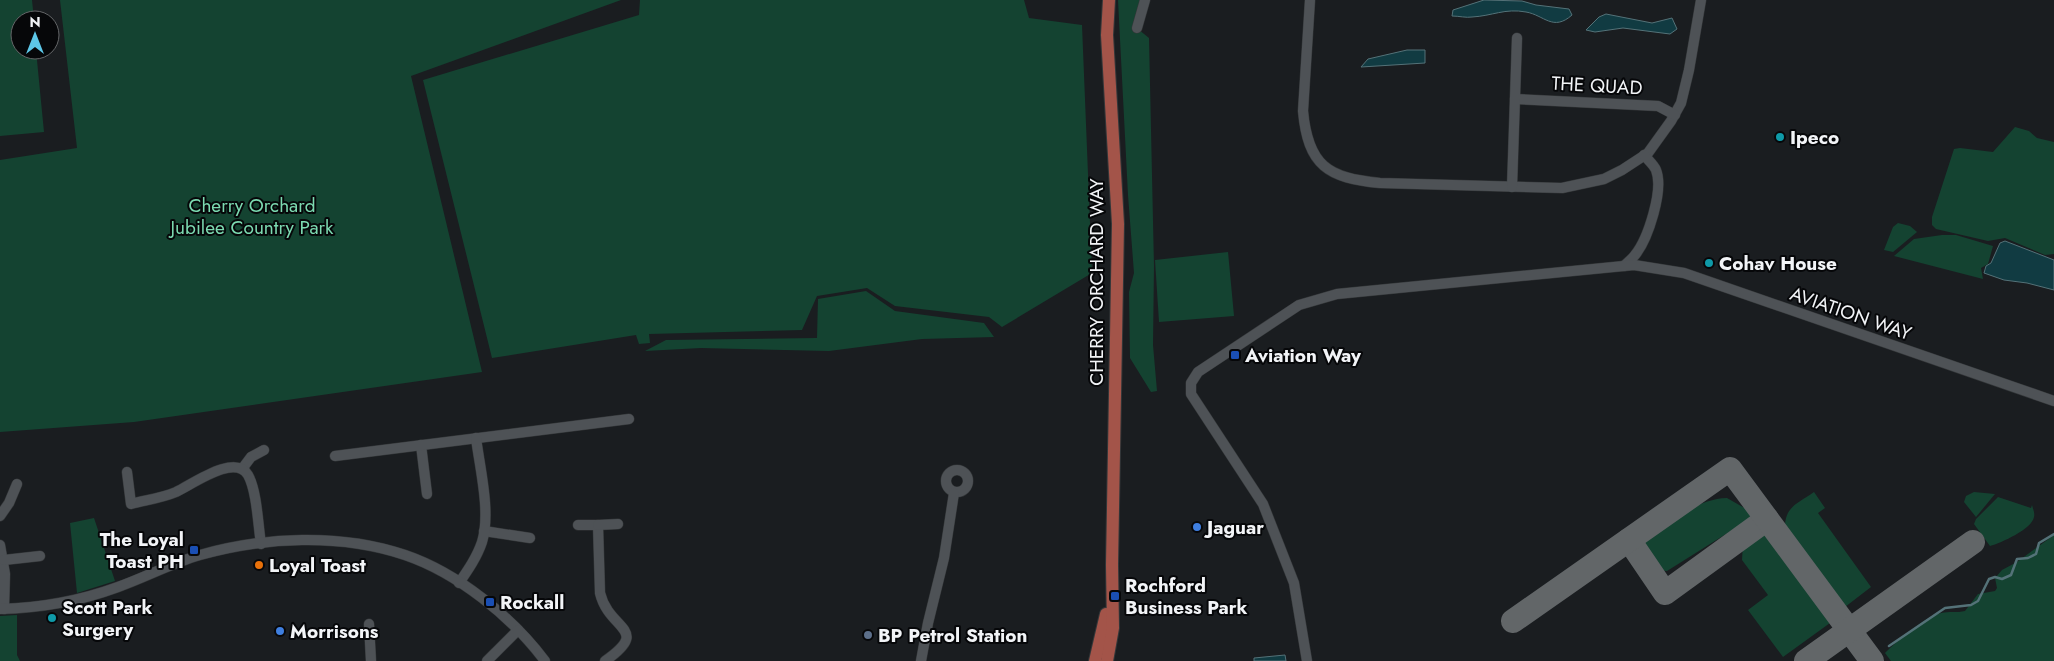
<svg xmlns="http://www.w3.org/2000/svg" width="2054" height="661" font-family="Jost,sans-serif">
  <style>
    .green { fill: #144331 }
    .water { fill: #113b42; stroke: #547278 }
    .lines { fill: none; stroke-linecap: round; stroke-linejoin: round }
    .stream { stroke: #547278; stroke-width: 2.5 }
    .taxiway { stroke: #626668; stroke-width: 24 }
    .minor-casing { stroke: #343739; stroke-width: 11 }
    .major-casing { stroke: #343739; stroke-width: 14 }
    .minor { stroke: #4e5256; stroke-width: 10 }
    .major { stroke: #a35449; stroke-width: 12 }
    .culture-dot { fill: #0f9aa8; stroke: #060709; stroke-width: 2 }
    .transit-dot { fill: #1a4fb4; stroke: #060709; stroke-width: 2 }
    .shop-dot { fill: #3f7fe0; stroke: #060709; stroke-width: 2 }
    .food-dot { fill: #e8710a; stroke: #060709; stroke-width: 2 }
    .service-dot { fill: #5c6f8a; stroke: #060709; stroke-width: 2 }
    .labels { text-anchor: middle; stroke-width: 4; stroke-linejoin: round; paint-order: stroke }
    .street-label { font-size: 19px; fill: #f2f4f7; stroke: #060709 }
    .poi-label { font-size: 19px; font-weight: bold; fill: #f2f4f7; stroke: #060709; text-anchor: start }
    .park-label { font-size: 19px; fill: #7cdab1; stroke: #060709 }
  </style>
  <rect width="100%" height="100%" fill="#1a1d20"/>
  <!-- green -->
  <g class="green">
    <path d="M0,0H32L34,20H20V50H36L44,132L0,136Z"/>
    <path d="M60,0H621L411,76L482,372L134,422L0,432V160L77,148Z"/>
    <path d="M640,0H1024L1029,18L1082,25L1092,273L1002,327L989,317L895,306L867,288L817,296L802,330L649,334L650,343L639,344L636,335L492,358L423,80L639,15Z"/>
    <path d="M1118,0H1141L1133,25L1149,38L1154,266L1153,345L1157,391L1151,392L1130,358L1129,292L1134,273L1128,195Z"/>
    <path d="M2015,127L2029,131L2037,138L2054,142V254L2045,255L2005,238L1988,241L1936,229L1932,225V217L1954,149L1960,148L1993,152Z"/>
    <path d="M1898,223L1910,226L1917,232L1893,252L1884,250L1893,227Z"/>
    <path d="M1942,235H1956L1993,246L1988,264L1981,268L1983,279L1894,256L1914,239Z"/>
    <path d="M1228,252L1234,316L1159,322L1155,260Z"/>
    <path d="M866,291L895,311L984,323L994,337L922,339L829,351L701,348L645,351L666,340L817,338L818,299Z"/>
    <path d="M1814,492L1825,508L1818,513L1871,587L1845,607L1785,527C1785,506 1799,503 1814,492Z"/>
    <path d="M1974,492L1995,494L1976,517L1964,502L1966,496Z"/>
    <path d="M1998,497L2031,508L2032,505C2033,509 2035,513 2034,517C2032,529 2001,543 1990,546L1974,524L1976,519Z"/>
    <path d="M1727,498L1748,510L1753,517L1667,571L1656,570L1641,550L1643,542C1669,524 1695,499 1727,498Z"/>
    <path d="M94,518L115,581L77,593L70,523Z"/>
    <path d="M1759,533L1767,536L1830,623L1783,657L1748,610L1768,595L1742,560L1743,544Z"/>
    <path d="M2054,535V661H1891L1885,653C1898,640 1923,618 1941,613C1949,611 1957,613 1965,611L1978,594L1995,591L1997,588L1995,578L2002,570L2017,562Z"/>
    <path d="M17,615V655L20,661H0V616Z"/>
  </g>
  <!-- water -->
  <g class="water">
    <path d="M1484,0L1522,1L1536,5L1569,9L1572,15C1553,32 1544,15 1526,12C1505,8 1492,16 1472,17C1466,18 1459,16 1452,16L1453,10Z"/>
    <path d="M1606,14L1652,23L1672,18L1677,29L1670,34L1623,28L1595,32L1586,30L1599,17Z"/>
    <path d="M1407,50H1425V63L1361,67L1368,59Z"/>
    <path d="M2005,241L2054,260V290L2027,283L2004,280L1984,273L1986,266L1991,263L2000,243Z"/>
    <path d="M1285,655L1286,661H1254V658Z"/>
  </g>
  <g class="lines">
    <!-- stream -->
    <path class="stream" d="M1889,646L1945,608L1971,605L1978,601L1989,579L1995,577L2002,579L2011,575L2017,559L2028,558L2036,554L2039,543L2054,534"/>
    <!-- taxiway -->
    <g class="taxiway">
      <path d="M1629,540L1665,593L1767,519"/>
      <path d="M1513,621L1730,469L1872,661"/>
      <path d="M1806,661L1973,542"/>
    </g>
    <defs>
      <g id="minor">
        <path d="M1310,0L1303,111C1308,166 1328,178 1380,183L1562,188L1604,179L1622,170L1648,153L1671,121L1681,103L1689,70L1701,0"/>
        <path d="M1137,28L1145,0"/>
        <path d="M1515,99L1658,106L1675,115"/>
        <path d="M1512,187L1517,38"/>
        <path d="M1624,266C1628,262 1632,259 1635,255C1648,239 1664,190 1656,170C1654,165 1648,160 1644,155"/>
        <path d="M421,445L427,494"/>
        <path d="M335,456L629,419"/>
        <path d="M242,469L251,457L264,450"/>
        <circle cx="957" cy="481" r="11"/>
        <path d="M127,472L131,504C146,500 162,498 176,492C193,484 235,453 248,475C257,491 258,525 261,544"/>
        <path d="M0,516L9,503L17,484"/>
        <path d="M578,525H598L600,593C609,631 652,628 605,661"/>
        <path d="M598,525L618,524"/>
        <path d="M484,531L530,538"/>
        <path d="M0,545L5,574L4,609"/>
        <path d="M4,560L40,556"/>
        <path d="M459,583C468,570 477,557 482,542C491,513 480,469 476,438"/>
        <path d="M0,609C40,608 80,601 118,587C146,577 172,563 200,555C264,537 340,533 405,555C458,573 512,617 545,661"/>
        <path d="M369,624L371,661"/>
        <path d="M487,661L518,630"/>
        <path d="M921,661L928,623L944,558L954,493"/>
        <path d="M1307,661L1294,583L1263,504L1191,394V383L1198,372L1299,305L1337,294L1634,265L1684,273L2054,401"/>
      </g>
      <g id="major">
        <path d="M1095,661L1106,614"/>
        <path d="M1107,661L1113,628L1112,565L1118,224L1107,35L1109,0"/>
      </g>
    </defs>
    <!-- minor casing -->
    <use href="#minor" class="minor-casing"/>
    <!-- major casing -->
    <use href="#major" class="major-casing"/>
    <!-- minor -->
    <use href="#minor" class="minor"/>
    <!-- major -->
    <use href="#major" class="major"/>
  </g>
  <!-- markers -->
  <g class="culture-dot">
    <circle cx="1780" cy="137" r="5"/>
    <circle cx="1709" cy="263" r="5"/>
    <circle cx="52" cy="618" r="5"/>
  </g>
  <g class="transit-dot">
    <rect x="1230" y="350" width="10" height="10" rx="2.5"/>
    <rect x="189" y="545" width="10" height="10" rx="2.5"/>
    <rect x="1110" y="591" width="10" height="10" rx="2.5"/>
    <rect x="485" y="597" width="10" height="10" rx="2.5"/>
  </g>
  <g class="shop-dot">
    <circle cx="1197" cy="527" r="5"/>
    <circle cx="280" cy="631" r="5"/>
  </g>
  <circle class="food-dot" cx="259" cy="565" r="5"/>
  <circle class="service-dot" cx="868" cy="635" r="5"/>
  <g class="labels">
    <!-- street labels -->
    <g class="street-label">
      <text transform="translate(1597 85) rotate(3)" y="7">THE QUAD</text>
      <text transform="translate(1096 282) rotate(-90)" y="7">CHERRY ORCHARD WAY</text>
      <text transform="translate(1851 313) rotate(19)" y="7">AVIATION WAY</text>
    </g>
    <!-- poi labels -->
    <g class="poi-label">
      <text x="1790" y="144">Ipeco</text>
      <text x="1719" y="270">Cohav House</text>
      <text x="1245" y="362">Aviation Way</text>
      <text x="1207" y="534">Jaguar</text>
      <text x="184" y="546" text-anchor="end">The Loyal<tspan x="184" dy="22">Toast PH</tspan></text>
      <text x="269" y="572">Loyal Toast</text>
      <text x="1125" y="592">Rochford<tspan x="1125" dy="22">Business Park</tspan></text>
      <text x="500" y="609">Rockall</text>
      <text x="62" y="614">Scott Park<tspan x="62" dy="22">Surgery</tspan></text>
      <text x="290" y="638">Morrisons</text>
      <text x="878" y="642">BP Petrol Station</text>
    </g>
    <!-- park labels -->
    <g class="park-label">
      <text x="252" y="212">Cherry Orchard<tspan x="252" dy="22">Jubilee Country Park</tspan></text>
    </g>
  </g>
  <!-- north arrow -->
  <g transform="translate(35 35)"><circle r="24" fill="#060709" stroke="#646668"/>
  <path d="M0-4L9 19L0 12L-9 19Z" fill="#5dc7e8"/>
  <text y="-8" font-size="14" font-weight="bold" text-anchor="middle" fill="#f2f4f7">N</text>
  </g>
</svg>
